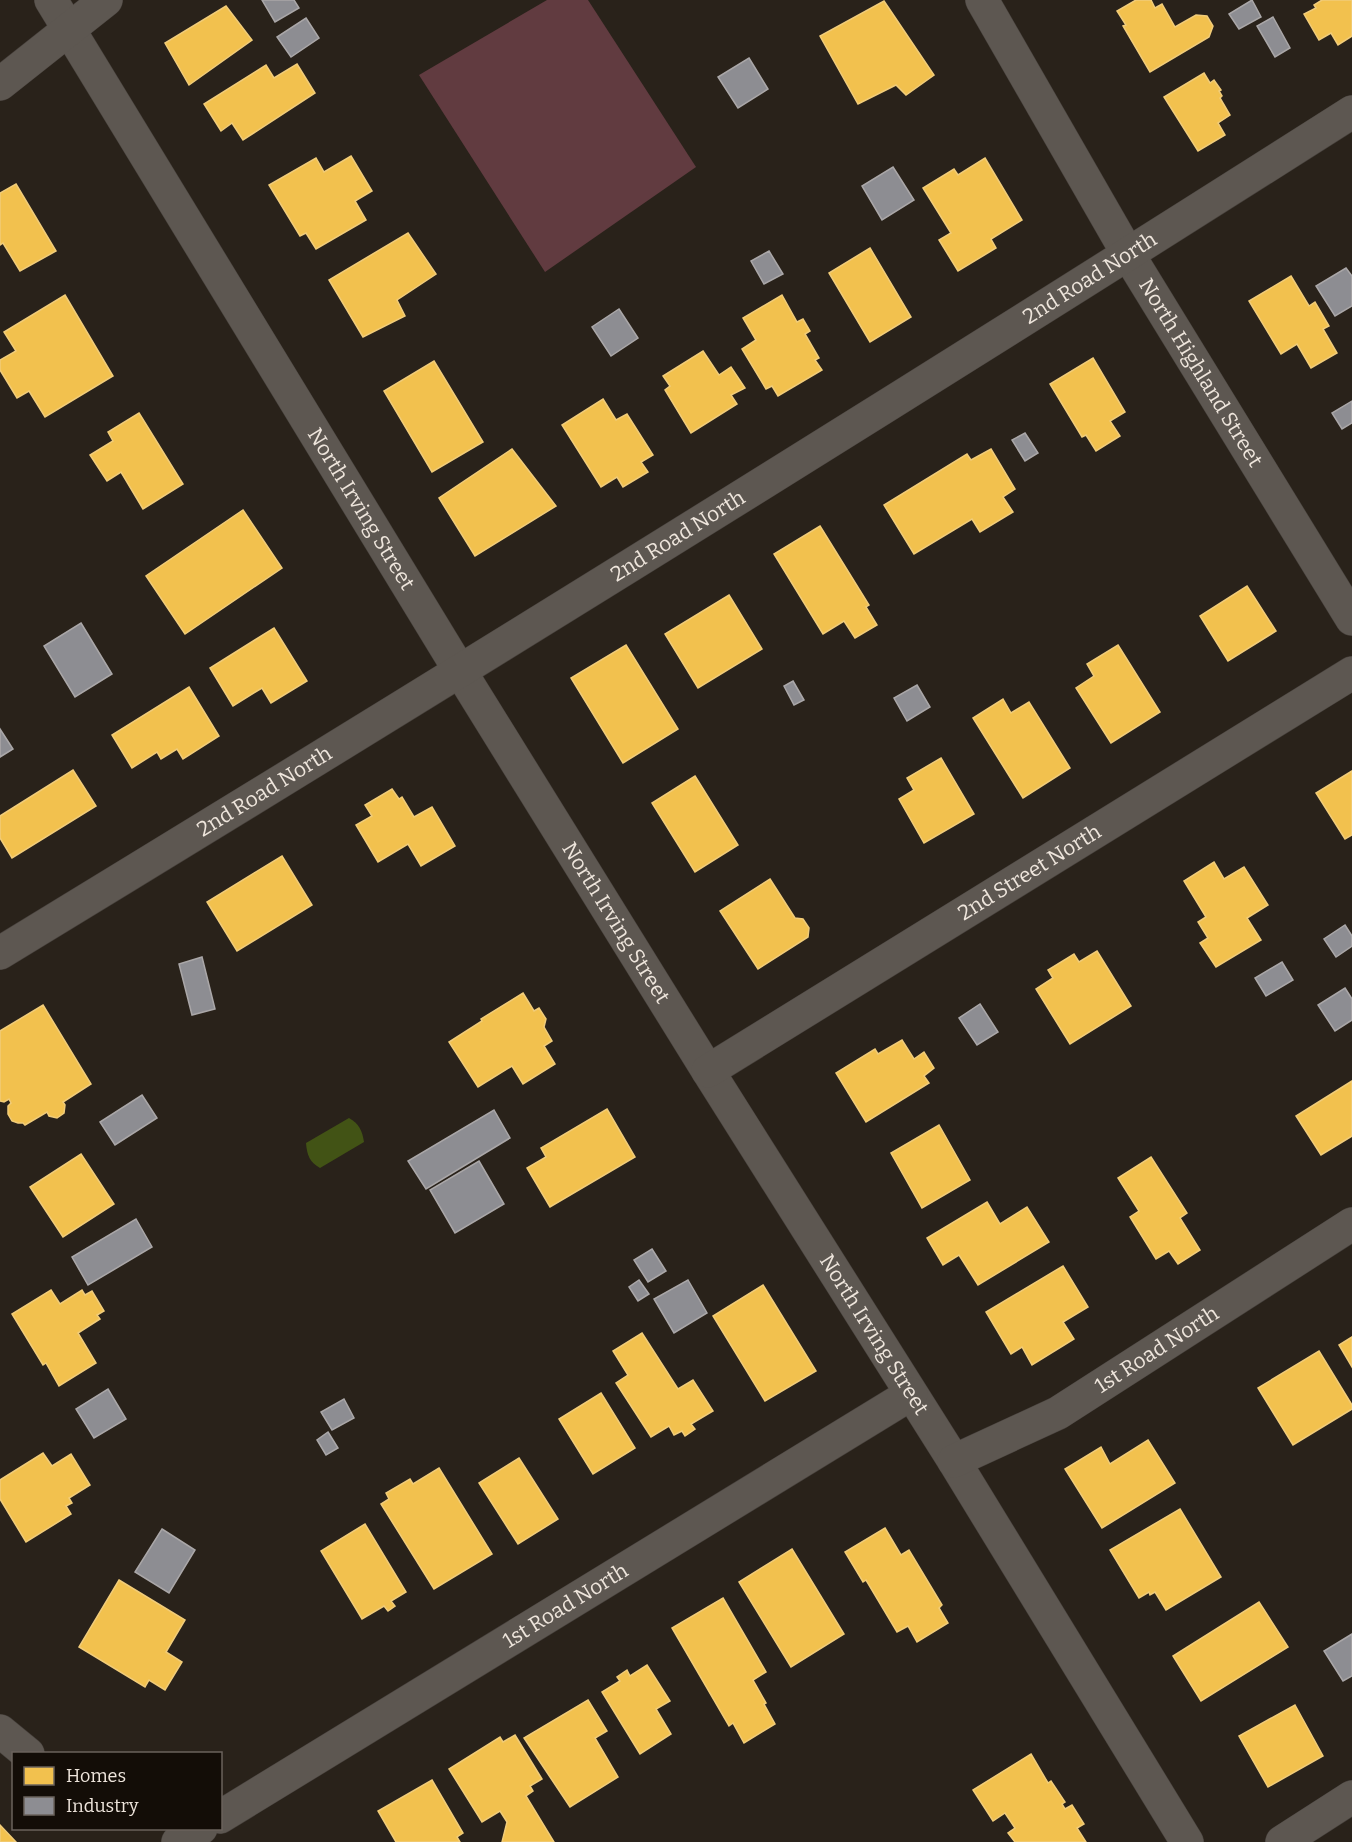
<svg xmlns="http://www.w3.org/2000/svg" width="1352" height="1842" font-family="Bitter,serif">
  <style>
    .green { fill: #613b40 }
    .water { fill: #425315 }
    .homes { fill: #f2c14e; stroke: #f1cc79; stroke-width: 1.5 }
    .industry { fill: #8d8d92; stroke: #aaa7a8; stroke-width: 1.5 }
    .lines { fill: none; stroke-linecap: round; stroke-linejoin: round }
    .minor-casing { stroke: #453f3a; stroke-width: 34 }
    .minor { stroke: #5d5751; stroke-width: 33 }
    .labels { text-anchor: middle; stroke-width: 6; stroke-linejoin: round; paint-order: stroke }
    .street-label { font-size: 21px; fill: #eee5dc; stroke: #130d07 }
  </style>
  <rect width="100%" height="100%" fill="#29221a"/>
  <!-- green -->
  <path class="green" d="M547,0H588L696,167L545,272L419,75Z"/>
  <!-- water -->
  <path class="water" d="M349,1118C359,1124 362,1130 364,1142L320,1168C310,1162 307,1156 306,1143Z"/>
  <!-- homes -->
  <g class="homes">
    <path d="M1136,0H1151L1155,8L1162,4L1175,27L1196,15L1207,16L1213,26L1209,37L1150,72L1123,26L1126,25L1117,11Z"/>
    <path d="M1322,0H1352V36L1338,45L1331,33L1319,40L1304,14L1316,8L1314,5Z"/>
    <path d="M884,1L934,75L906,95L896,85L858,104L820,36Z"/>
    <path d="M226,6L252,40L189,85L165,43Z"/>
    <path d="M297,64L315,93L243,140L232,123L221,131L204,104L266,65L274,78Z"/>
    <path d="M1204,73L1210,83L1214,80L1221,90L1219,91L1222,96L1220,98L1230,115L1218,123L1225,135L1198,151L1164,97Z"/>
    <path d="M351,156L372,191L355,201L366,220L316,249L306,233L300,236L269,185L316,158L324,172Z"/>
    <path d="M985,158L1022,220L991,239L996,248L958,271L939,240L951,233L923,188L954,169L958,175Z"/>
    <path d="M16,184L56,251L20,271L3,243L0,245V193Z"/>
    <path d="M408,233L436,274L397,300L405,316L363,337L329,280Z"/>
    <path d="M870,248L911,317L870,342L829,273Z"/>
    <path d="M1291,276L1309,306L1315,302L1329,326L1323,329L1337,353L1311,368L1297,344L1281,354L1249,301Z"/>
    <path d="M65,295L113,376L45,417L29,391L17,398L0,370V360L16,351L4,332Z"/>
    <path d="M782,295L797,322L803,319L810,331L805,334L819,358L815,360L822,370L778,396L772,386L766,389L742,349L756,340L743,318Z"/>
    <path d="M703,351L719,375L731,367L745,388L731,395L737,404L691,433L665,390L670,386L663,376Z"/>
    <path d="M1093,358L1125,412L1110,421L1120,436L1096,451L1086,435L1082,437L1050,384Z"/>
    <path d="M434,361L483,442L432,472L384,391Z"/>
    <path d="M603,399L616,420L627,414L653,455L641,462L648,472L623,487L617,477L601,487L562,425Z"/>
    <path d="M139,413L183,484L143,509L121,472L107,481L90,455L113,441L108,432Z"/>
    <path d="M512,449L556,506L475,556L439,498Z"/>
    <path d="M991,449L1015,489L1003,497L1013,512L980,532L972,519L914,554L884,505L967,454L971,460Z"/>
    <path d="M243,510L282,568L185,634L146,576Z"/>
    <path d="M820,526L869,605L866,607L877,625L855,638L844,621L823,634L774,554Z"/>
    <path d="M1247,586L1276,631L1228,661L1200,616Z"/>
    <path d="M729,595L762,649L698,688L665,634Z"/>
    <path d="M274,628L307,681L271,703L262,688L233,706L210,668Z"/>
    <path d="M626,645L678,729L623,763L571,678Z"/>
    <path d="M1118,645L1160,712L1111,743L1076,688L1094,676L1087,664Z"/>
    <path d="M189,687L219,736L183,759L177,749L161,759L157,752L132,768L112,735Z"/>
    <path d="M1003,699L1011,713L1029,702L1070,768L1023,798L973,718Z"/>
    <path d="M941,758L974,814L924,843L899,799L914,790L907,778Z"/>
    <path d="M73,770L96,806L12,858L0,838V816Z"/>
    <path d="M1352,771V835L1345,839L1316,793Z"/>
    <path d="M695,776L738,845L695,872L652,803Z"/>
    <path d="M392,789L399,799L402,797L414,817L432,807L455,846L421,866L408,844L378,862L356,825L372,816L365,805Z"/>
    <path d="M282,856L312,905L237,951L207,902Z"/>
    <path d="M1214,862L1224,879L1244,867L1268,905L1247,918L1261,940L1216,967L1200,943L1208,938L1198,922L1206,917L1184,881Z"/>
    <path d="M770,879L795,918L803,919L809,928L808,937L758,969L720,911Z"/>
    <path d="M1097,951L1131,1006L1070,1044L1036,989L1053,978L1048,970L1074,954L1079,962Z"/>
    <path d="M523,993L534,1011L539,1008L546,1019L544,1027L552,1041L544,1046L555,1064L523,1084L512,1066L478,1087L449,1042L482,1021L481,1019Z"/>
    <path d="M43,1005L91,1084L63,1102L65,1105L64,1113L57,1118L49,1116L47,1112L25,1125L23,1123H18L12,1121L8,1114V1106L11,1103L9,1099L4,1102L0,1101V1031Z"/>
    <path d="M902,1040L914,1059L924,1052L934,1068L924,1076L929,1083L866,1122L836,1073L875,1049L878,1054Z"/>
    <path d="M1352,1081V1136L1321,1155L1296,1116Z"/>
    <path d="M607,1109L635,1157L550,1207L527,1168L546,1157L541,1148Z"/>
    <path d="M939,1125L970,1180L922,1208L891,1153Z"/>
    <path d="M81,1154L114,1204L63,1237L30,1187Z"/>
    <path d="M1151,1157L1187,1213L1180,1218L1200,1250L1178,1264L1169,1251L1156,1259L1130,1217L1139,1211L1118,1178Z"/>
    <path d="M987,1202L1000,1224L1027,1207L1049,1242L978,1285L959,1255L943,1265L927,1238Z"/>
    <path d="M1063,1266L1088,1307L1063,1322L1074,1339L1032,1365L1022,1347L1011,1354L986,1312Z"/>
    <path d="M763,1285L816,1371L765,1401L713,1316Z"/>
    <path d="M51,1290L60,1304L82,1290L85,1295L92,1291L104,1311L97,1315L100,1319L78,1333L96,1363L59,1386L46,1363L43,1365L12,1314Z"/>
    <path d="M642,1333L678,1389L693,1380L713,1411L691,1424L695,1429L685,1436L682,1431L674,1435L669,1426L651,1437L616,1383L628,1375L613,1351Z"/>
    <path d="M1352,1337V1367L1339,1345Z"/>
    <path d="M1319,1351L1352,1405V1409L1293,1445L1258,1388Z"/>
    <path d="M601,1393L635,1448L593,1474L559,1419Z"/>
    <path d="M1148,1440L1175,1483L1102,1528L1065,1469L1101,1447L1110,1464Z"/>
    <path d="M43,1453L52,1466L71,1454L90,1485L69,1498L72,1503L66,1506L71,1514L26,1542L0,1499V1480Z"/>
    <path d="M519,1458L558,1519L518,1544L479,1483Z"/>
    <path d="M439,1468L492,1554L434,1589L381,1504L389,1499L386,1493L410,1479L413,1484Z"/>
    <path d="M1180,1509L1221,1577L1166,1610L1155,1592L1150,1595L1149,1592L1139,1598L1110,1550Z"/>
    <path d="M365,1524L406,1592L391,1601L395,1606L388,1611L384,1606L362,1619L321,1551Z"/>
    <path d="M885,1528L901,1555L909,1550L942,1605L939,1608L948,1623L917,1642L908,1626L897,1632L866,1580L863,1582L845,1552Z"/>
    <path d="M792,1549L844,1634L791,1667L739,1582Z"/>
    <path d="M119,1580L185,1620L166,1652L182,1662L165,1690L149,1680L145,1687L79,1647Z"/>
    <path d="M723,1598L766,1672L753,1680L766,1703L764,1704L775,1724L744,1743L733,1723L729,1726L672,1628Z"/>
    <path d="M1259,1602L1288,1647L1201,1701L1173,1656Z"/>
    <path d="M647,1665L670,1701L656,1709L671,1734L640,1754L602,1692L620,1681L617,1677L627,1670L630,1676Z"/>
    <path d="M588,1700L607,1731L595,1738L618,1777L570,1807L524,1738Z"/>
    <path d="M1295,1705L1323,1756L1268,1787L1239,1736Z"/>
    <path d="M515,1735L542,1779L530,1786L533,1791L526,1796L554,1842H502L507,1822L500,1811L482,1822L449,1769L500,1737L503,1742Z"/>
    <path d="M1031,1754L1048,1783L1051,1781L1065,1802L1062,1804L1065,1809L1072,1805L1084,1824L1077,1828L1086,1842H1015L1008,1833L1015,1828L1005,1813L993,1821L973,1790Z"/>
    <path d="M432,1780L463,1833L457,1837L460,1842H396L378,1811Z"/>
    <path d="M0,1825L16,1842H0Z"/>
  </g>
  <!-- industry -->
  <g class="industry">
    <path d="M262,0H294L299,8L275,22Z"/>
    <path d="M1252,0L1261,17L1239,29L1229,14Z"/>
    <path d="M1273,17L1290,48L1275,57L1257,26Z"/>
    <path d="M306,18L319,38L291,57L277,37Z"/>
    <path d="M749,58L768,89L738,108L718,77Z"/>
    <path d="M893,167L914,200L882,220L862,186Z"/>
    <path d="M769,251L783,274L764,284L751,261Z"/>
    <path d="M1346,268L1352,276V306L1335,316L1316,286Z"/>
    <path d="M619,309L638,338L611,356L592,327Z"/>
    <path d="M1352,401V423L1342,429L1332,413Z"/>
    <path d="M1025,433L1038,453L1025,461L1012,440Z"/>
    <path d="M81,623L112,674L75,697L44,646Z"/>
    <path d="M793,681L804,700L794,705L784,686Z"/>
    <path d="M917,685L930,707L907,721L894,698Z"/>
    <path d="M0,729L13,749L0,757Z"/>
    <path d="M1345,925L1352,936V946L1336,957L1324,939Z"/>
    <path d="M202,957L215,1009L192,1015L179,964Z"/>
    <path d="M1282,962L1293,980L1266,996L1255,978Z"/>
    <path d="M1345,988L1352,999V1020L1335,1031L1318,1005Z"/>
    <path d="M980,1004L998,1032L977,1045L959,1018Z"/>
    <path d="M142,1095L157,1118L115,1145L100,1122Z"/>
    <path d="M494,1110L510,1138L426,1189L408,1161Z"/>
    <path d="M479,1161L504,1204L455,1233L430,1190Z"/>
    <path d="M136,1219L152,1247L88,1285L72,1257Z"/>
    <path d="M652,1249L666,1271L648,1282L634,1260Z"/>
    <path d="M639,1280L649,1294L638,1301L629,1287Z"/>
    <path d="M688,1280L707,1313L674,1333L654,1299Z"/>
    <path d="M108,1389L126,1419L94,1438L76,1409Z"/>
    <path d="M344,1399L354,1418L332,1430L321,1412Z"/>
    <path d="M328,1432L338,1448L326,1455L317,1440Z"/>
    <path d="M162,1529L195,1550L169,1593L135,1572Z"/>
    <path d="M1352,1634V1676L1343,1681L1324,1651Z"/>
  </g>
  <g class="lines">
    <defs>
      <g id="minor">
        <path id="s1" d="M51,0L460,671L708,1071L954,1461L1187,1842"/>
        <path id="s2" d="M982,0L1128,254L1352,619"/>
        <path d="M0,84L106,0"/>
        <path id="s3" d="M0,953C453,677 904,397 1352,112"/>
        <path id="s4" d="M708,1071L1352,673"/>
        <path id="s5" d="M954,1461L1058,1413L1352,1224"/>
        <path d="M0,1731L28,1754"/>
        <path id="s6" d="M220,1817L911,1394"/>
        <path d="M178,1842L201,1828"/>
        <path d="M1282,1842L1352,1797"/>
      </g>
    </defs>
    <!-- minor casing -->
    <use href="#minor" class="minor-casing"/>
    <!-- minor -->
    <use href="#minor" class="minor"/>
  </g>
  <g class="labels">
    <!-- street labels -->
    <g class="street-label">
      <text dy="7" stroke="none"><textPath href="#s3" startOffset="1282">2nd Road North</textPath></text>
      <text dy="7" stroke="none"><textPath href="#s2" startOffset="432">North Highland Street</textPath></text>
      <text dy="7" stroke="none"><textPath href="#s1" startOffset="596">North Irving Street</textPath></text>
      <text dy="7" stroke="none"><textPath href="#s3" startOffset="796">2nd Road North</textPath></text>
      <text dy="7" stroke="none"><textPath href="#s3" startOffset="310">2nd Road North</textPath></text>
      <text dy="7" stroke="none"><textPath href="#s4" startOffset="378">2nd Street North</textPath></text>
      <text dy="7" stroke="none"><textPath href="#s1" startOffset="1082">North Irving Street</textPath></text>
      <text dy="7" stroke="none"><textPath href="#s1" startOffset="1568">North Irving Street</textPath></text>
      <text dy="7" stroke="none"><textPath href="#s5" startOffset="232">1st Road North</textPath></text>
      <text dy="7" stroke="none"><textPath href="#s6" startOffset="405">1st Road North</textPath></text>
    </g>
  </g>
  <!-- legend -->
  <rect x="12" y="1752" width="210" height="78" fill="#130d07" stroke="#6b635c" stroke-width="1.5"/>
  <rect x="24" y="1767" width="30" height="18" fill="#f2c14e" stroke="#6b635c" stroke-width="1.5"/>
  <text x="66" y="1782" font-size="18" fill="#eee5dc">Homes</text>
  <rect x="24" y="1797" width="30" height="18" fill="#8d8d92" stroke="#6b635c" stroke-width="1.5"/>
  <text x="66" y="1812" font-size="18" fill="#eee5dc">Industry</text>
</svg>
